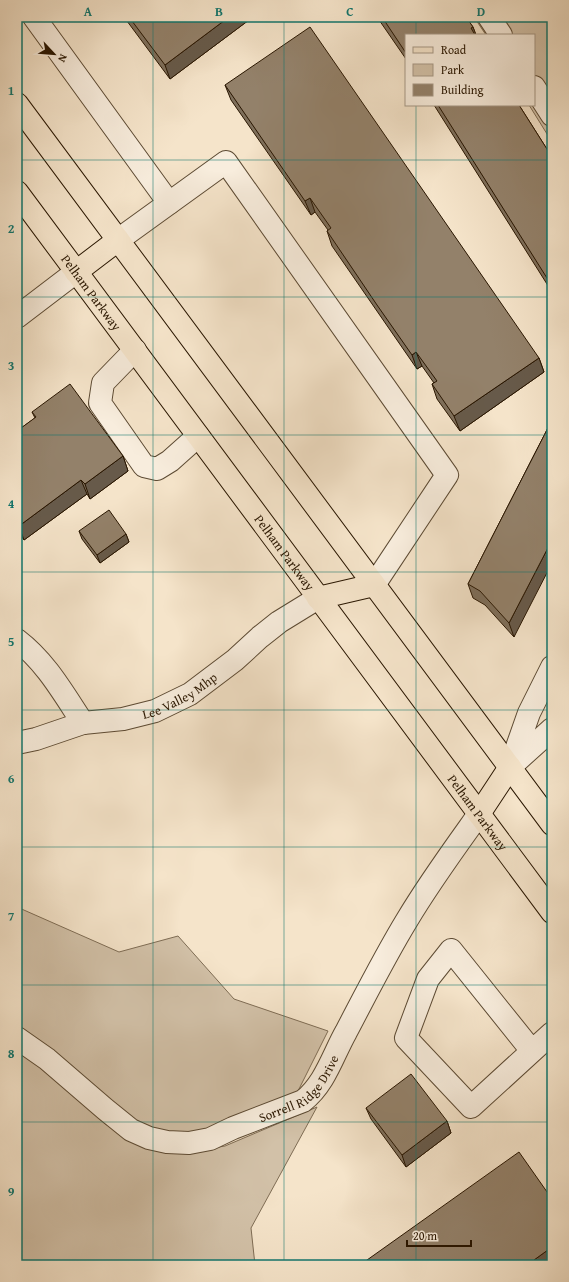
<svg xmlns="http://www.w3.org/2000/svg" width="569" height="1282" font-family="'Gentium Book Plus',serif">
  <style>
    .green { fill: #d2c1a8; stroke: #7e6c54 }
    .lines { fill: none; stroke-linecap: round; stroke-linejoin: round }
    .minor-casing { stroke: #5c4a33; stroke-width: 24 }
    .major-casing { stroke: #291601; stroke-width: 24 }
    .minor { stroke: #f8eddd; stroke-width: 22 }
    .major { stroke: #f5e4ca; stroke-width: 22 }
    .wall { fill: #7e6f5b; stroke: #291601 }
    .shaded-wall { fill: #675a4a; stroke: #291601 }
    .building { fill: #93816a; stroke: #291601 }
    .grid { fill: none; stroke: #0f766e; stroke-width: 1; stroke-opacity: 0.55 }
    .labels { text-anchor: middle; stroke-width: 4; stroke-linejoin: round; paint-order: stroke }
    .street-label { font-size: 13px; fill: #291601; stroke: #f8eddd }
    .neatline { fill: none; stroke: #0f766e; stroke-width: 1.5 }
    .grid-label { font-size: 13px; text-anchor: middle; font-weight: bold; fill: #0f766e }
  </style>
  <rect width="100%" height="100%" fill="#f5e4ca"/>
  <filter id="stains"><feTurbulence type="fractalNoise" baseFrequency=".005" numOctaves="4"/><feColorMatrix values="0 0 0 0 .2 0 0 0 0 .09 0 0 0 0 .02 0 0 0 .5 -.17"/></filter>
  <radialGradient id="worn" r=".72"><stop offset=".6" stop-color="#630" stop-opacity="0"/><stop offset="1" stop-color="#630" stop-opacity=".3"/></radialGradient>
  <!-- green -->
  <g class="green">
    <path d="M474,17H552V142L529,105H534V35H486Z"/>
    <path d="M17,907L119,952L178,936L234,999L328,1031L296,1095L191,1136L156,1133L115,1110L17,1030Z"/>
    <path d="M17,1048L46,1070L105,1124L150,1149L183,1153L225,1146L317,1107L251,1228L255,1265H17Z"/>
  </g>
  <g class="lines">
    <defs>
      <g id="minor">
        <path d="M34,17L169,203"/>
        <path d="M489,17L501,35"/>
        <path d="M534,87L552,115"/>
        <path d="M118,240L226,162L447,475L374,585"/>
        <path d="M17,317L76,272"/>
        <path d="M135,350L103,383L100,403L144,466L157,469L170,461L198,436"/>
        <path d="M17,640C46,662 63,693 83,723"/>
        <path d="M552,667L529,713L510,767L552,729"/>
        <path id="s1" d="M17,743L36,739L83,723L123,719L155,711L190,694L235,660L260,637L279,622L318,598"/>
        <path id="s2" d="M17,1038L47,1059L105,1109L131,1130L149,1138L167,1142L189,1143L210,1139L233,1128L303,1101C325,1084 333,1055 346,1032C366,994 385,956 407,920C429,883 454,849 479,814"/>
        <path d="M532,1051L451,950L428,979L406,1038L471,1107L552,1033"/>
      </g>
      <g id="major">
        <path d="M17,104L552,824"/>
        <path id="s3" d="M17,192L552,912"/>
        <path d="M76,272L118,240"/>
        <path d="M318,598L374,585"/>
        <path d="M479,814L510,767"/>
      </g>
    </defs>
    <!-- minor casing -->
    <use href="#minor" class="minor-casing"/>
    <!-- major casing -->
    <use href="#major" class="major-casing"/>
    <!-- minor -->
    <use href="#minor" class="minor"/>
    <!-- major -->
    <use href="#major" class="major"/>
  </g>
  <!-- wall -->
  <g class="wall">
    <path d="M124,17H253L170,79Z"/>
    <path d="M377,17H466L473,27L476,35H406V59Z"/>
    <path d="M225,85L539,358L544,372L460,431L437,399L432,384L434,383L422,366L417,369L332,246L327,231L328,230L315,212L311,215L231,100Z"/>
    <path d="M434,105H519L552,157V292Z"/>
    <path d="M32,412L123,456L128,471L90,499L87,494L24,540L17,530V431L35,418Z"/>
    <path d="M552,420L514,637L485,605L473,598L468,584Z"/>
    <path d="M79,531L126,534L129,542L100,563L82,539Z"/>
    <path d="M366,1108L447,1121L451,1133L406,1167L371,1119Z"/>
  </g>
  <!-- shaded-wall -->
  <g class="shaded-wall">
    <path d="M229,17H253L170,79L165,65Z"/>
    <path d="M473,27L476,35H473L471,28Z"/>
    <path d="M310,198L315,212L311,215L305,201Z"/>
    <path d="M416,352L422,366L417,369L412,355Z"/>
    <path d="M539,358L544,372L460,431L454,416Z"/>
    <path d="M123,456L128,471L90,499L85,484Z"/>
    <path d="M81,480L87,494L24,540L19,526Z"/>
    <path d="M126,534L129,542L100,563L97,555Z"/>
    <path d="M552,540V563L514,637L509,623Z"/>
    <path d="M447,1121L451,1133L406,1167L402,1155Z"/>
    <path d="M552,1247V1265H535L534,1260Z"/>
  </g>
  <!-- building -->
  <g class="building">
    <path d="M129,17H229L165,65Z"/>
    <path d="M382,17H466L473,27L471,28L475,35H406V53Z"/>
    <path d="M310,27L539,358L454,416L432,384L437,381L416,352L412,355L377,305L327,231L331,228L310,198L305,201L225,85Z"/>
    <path d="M438,105H519L552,157V286Z"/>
    <path d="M70,384L123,456L85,484L81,480L19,526L17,523V431L36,417L32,412Z"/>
    <path d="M552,420V540L509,623L480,591L468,584Z"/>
    <path d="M109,510L126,534L97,555L79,531Z"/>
    <path d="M411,1074L447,1121L402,1155L366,1108Z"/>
    <path d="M519,1152L552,1199V1247L534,1260L537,1265H360Z"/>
  </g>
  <!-- grid -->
  <path class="grid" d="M153,17V1265M284,17V1265M416,17V35M416,105V1265M17,160H552M17,297H552M17,435H552M17,572H552M17,710H552M17,847H552M17,985H552M17,1122H552"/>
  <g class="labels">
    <!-- street labels -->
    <g class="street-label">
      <text dy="5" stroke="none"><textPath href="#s3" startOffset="125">Pelham Parkway</textPath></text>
      <text dy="5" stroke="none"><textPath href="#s3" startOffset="449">Pelham Parkway</textPath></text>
      <text dy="5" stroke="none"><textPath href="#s1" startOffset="171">Lee Valley Mhp</textPath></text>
      <text dy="5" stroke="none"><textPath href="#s3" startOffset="773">Pelham Parkway</textPath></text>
      <text dy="5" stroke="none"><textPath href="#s2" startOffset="333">Sorrell Ridge Drive</textPath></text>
    </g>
  </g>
  <!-- margin -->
  <rect width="569" height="1282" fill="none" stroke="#f5e4ca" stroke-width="44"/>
  <!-- legend -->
  <rect x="405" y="34" width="130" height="72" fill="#f8eddd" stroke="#a59785"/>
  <rect x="413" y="47" width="20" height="6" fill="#f5e4ca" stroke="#a59785"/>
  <text x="441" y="54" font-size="12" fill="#291601">Road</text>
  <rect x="413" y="64" width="20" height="12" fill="#d2c1a8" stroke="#a59785"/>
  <text x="441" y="74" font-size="12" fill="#291601">Park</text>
  <rect x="413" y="84" width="20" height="12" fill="#93816a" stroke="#a59785"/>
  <text x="441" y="94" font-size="12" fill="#291601">Building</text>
  <!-- north arrow -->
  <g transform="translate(54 54) rotate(116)" stroke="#f8eddd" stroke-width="3" paint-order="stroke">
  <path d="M0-3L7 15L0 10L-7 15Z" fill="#291601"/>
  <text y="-6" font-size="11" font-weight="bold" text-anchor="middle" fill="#291601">N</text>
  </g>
  <!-- scale -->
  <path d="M407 1240v6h64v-6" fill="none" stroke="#291601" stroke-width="2"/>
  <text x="413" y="1240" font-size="12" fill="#291601" stroke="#f8eddd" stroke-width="3" paint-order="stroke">20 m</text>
  <rect x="22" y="22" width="525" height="1238" class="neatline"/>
  <g class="grid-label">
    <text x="88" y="16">A</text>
    <text x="219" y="16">B</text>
    <text x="350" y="16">C</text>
    <text x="481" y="16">D</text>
    <text x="11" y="95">1</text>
    <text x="11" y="233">2</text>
    <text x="11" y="370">3</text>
    <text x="11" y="508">4</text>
    <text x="11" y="646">5</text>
    <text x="11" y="783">6</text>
    <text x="11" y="921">7</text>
    <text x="11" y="1058">8</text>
    <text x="11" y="1196">9</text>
  </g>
  <rect width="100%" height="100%" filter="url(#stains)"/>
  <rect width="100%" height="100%" fill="url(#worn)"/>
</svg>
